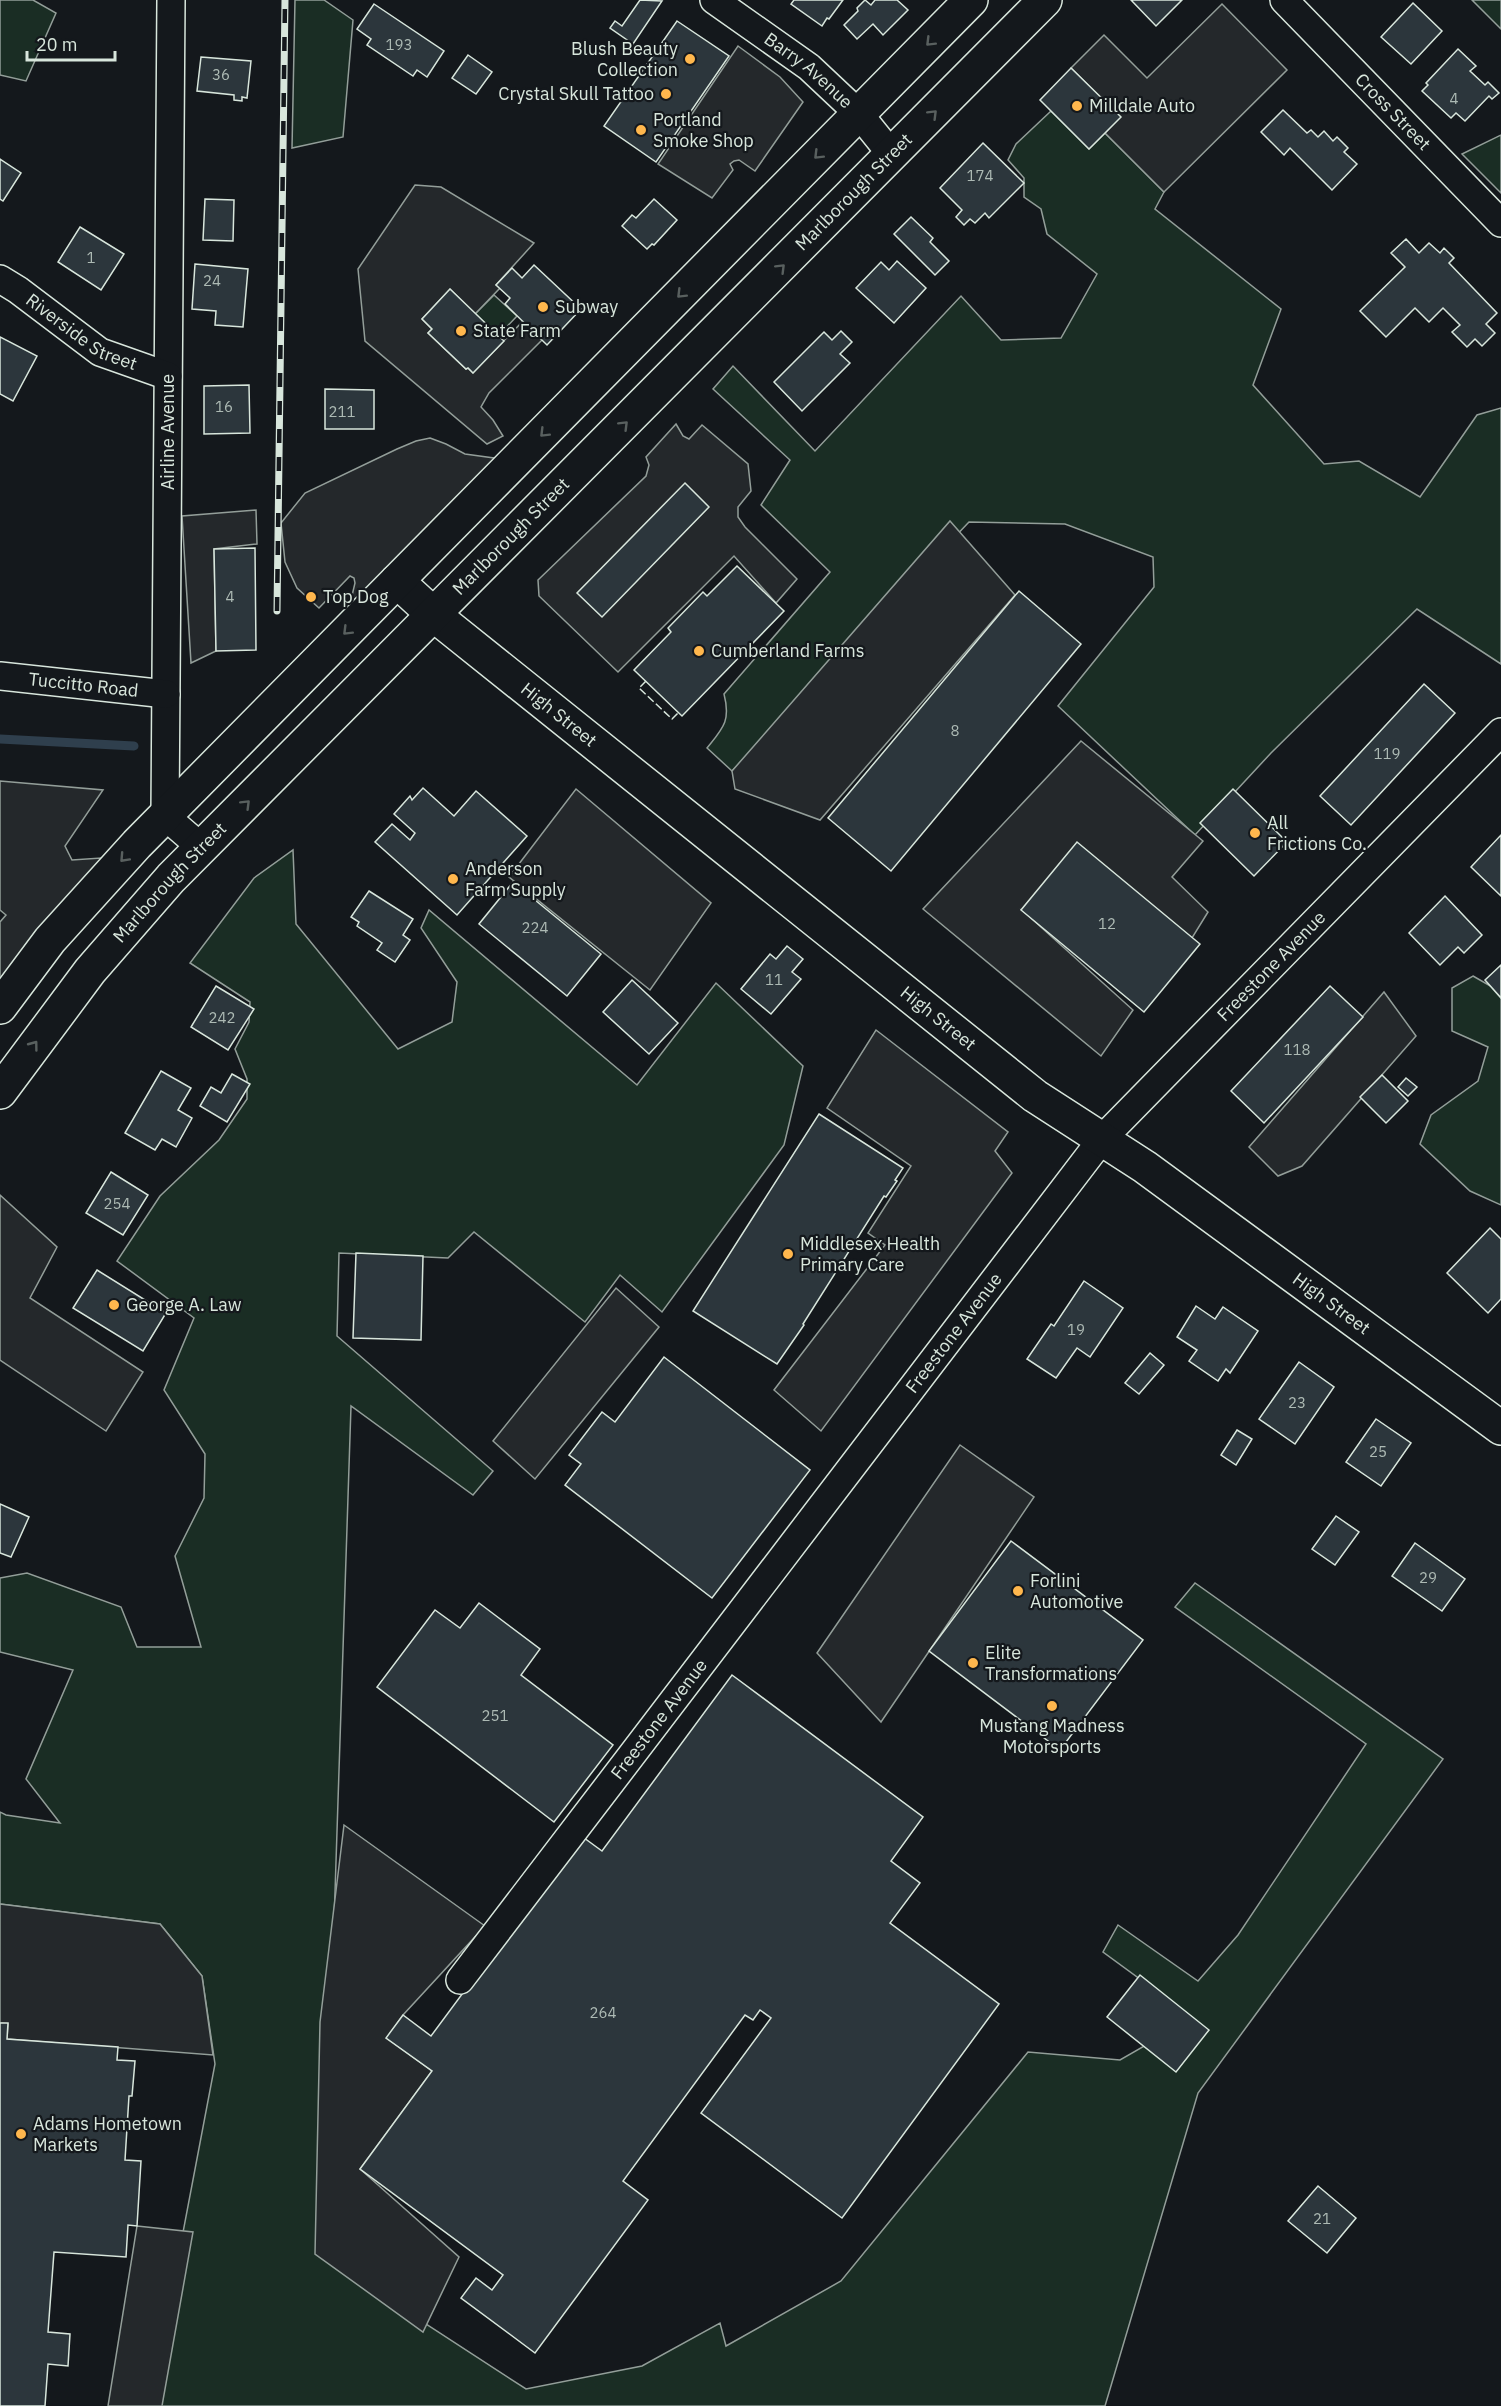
<svg xmlns="http://www.w3.org/2000/svg" width="1501" height="2406" font-family="'IBM Plex Sans',sans-serif">
  <style>
    .green { fill: #1a2d24; stroke: #939e99; stroke-width: 1.5 }
    .parking { fill: #24282b; stroke: #939e99; stroke-width: 1.5 }
    .lines { fill: none; stroke-linecap: round; stroke-linejoin: round }
    .stream { stroke: #2f3f4d; stroke-width: 9 }
    .building { fill: #2c363c; stroke: #d8e6dc; stroke-width: 1.5 }
    .minor-casing { stroke: #d8e6dc; stroke-width: 30 }
    .tertiary-casing { stroke: #d8e6dc; stroke-width: 36 }
    .trunk-casing { stroke: #d8e6dc; stroke-width: 36 }
    .minor { stroke: #14181c; stroke-width: 27 }
    .tertiary { stroke: #14181c; stroke-width: 33 }
    .trunk { stroke: #14181c; stroke-width: 33 }
    .rail-casing { stroke: #d8e6dc; stroke-width: 7 }
    .rail { stroke: #14181c; stroke-width: 4.5; stroke-dasharray: 14; stroke-linecap: butt }
    .fence { stroke: #d8e6dc; stroke-width: 1.5; stroke-dasharray: 8 3; stroke-linecap: butt }
    .oneway { stroke: #59605f }
    .poi-dot { fill: #ffb74d; stroke: #14181c; stroke-width: 2 }
    .labels { text-anchor: middle; stroke-width: 4.5; stroke-linejoin: round; paint-order: stroke }
    .number-label { font-size: 15px; fill: #adbab4 }
    .poi-label { font-size: 18px; fill: #d8e6dc; stroke: #14181c; text-anchor: start }
    .street-label { font-size: 18px; fill: #d8e6dc; stroke: #14181c }
  </style>
  <rect width="100%" height="100%" fill="#14181c"/>
  <!-- green -->
  <g class="green">
    <path d="M0,0H33L56,13L26,81L0,75Z"/>
    <path d="M295,0H324L353,20L343,137L292,148Z"/>
    <path d="M1472,0H1501V29Z"/>
    <path d="M1051,111L1089,149L1105,133L1164,192L1155,209L1281,309L1253,385L1324,464L1359,461L1420,497L1477,415L1501,408V664L1417,609L1271,753L1195,835L1058,706L1154,587L1153,557L1065,524L969,522L732,771L707,748C723,728 731,721 724,694L830,572L761,505L790,460L713,389L733,366L815,451L961,296L1001,340L1061,338L1097,274L1047,234L1041,209L1024,197V178L1008,160L1016,144Z"/>
    <path d="M1501,135V193L1462,154Z"/>
    <path d="M494,295L517,316L498,336L475,314Z"/>
    <path d="M293,850L296,924L398,1049L452,1022L457,982L421,928L429,910L637,1085L716,983L803,1066L784,1145L662,1312L620,1275L585,1322L474,1232L448,1258L339,1253L337,1336L493,1471L473,1495L351,1406L323,2257L526,2389L642,2366L720,2323L726,2346L841,2281L1028,2052L1120,2060L1193,2018L1103,1952L1118,1925L1198,1981L1238,1935L1366,1744L1175,1607L1195,1583L1443,1759L1198,2093L1105,2406H150L215,2064L202,1976L160,1924L0,1904V1812L6,1815L60,1823L26,1779L73,1670L0,1652V1578L27,1573L121,1607L137,1647H201L175,1556L204,1498L205,1454L164,1390L194,1318L117,1261L160,1196L219,1140L247,1099V1079L235,1049L249,1022L250,1002L190,963L254,878Z"/>
    <path d="M1473,976L1501,992V1205L1470,1191L1420,1144L1431,1115L1478,1081L1488,1047L1452,1031V988Z"/>
  </g>
  <!-- parking -->
  <g class="parking">
    <path d="M1222,4L1287,70L1164,192L1105,133L1120,117L1071,68L1104,35L1147,78Z"/>
    <path d="M738,46L780,77L803,102L755,171L739,160L734,161L730,164L733,170L712,198L658,164Z"/>
    <path d="M415,185L441,187L534,243L496,285L500,288L475,314L450,289L422,319L432,329L428,333L466,369L468,368L473,373L523,321L542,340L489,393L481,407L493,420L503,436L487,444L365,341L358,269Z"/>
    <path d="M676,424L683,436L689,439L702,425L748,464L751,491L738,507V517L745,527L797,579L776,603L734,556L618,672L539,596L538,580L646,476L649,465L646,457Z"/>
    <path d="M430,438L446,444L465,454L494,458L497,461L352,606L350,604L355,583L354,578L350,576L319,608L297,588L285,562L281,523L305,493L397,449L416,441Z"/>
    <path d="M256,510L257,544L214,549L216,651L191,663L182,516Z"/>
    <path d="M950,521L1015,595L820,820L735,789L732,771Z"/>
    <path d="M1081,741L1203,841L1172,877L1208,912L1192,938L1022,910L1133,1010L1101,1056L923,909Z"/>
    <path d="M0,781L103,790L65,846L72,860L101,858L99,865L0,985V922L6,915L0,910Z"/>
    <path d="M576,789L711,903L650,990L509,877Z"/>
    <path d="M1384,992L1416,1036L1302,1166L1278,1176L1249,1147Z"/>
    <path d="M876,1030L1008,1132L995,1151L1012,1173L821,1431L774,1390L885,1245L868,1233L911,1166L827,1108Z"/>
    <path d="M0,1195L57,1247L30,1298L143,1372L106,1431L0,1360Z"/>
    <path d="M616,1288L659,1327L535,1479L493,1441Z"/>
    <path d="M960,1445L1034,1497L881,1722L817,1653Z"/>
    <path d="M344,1825L485,1926L403,2015L387,2038L432,2071L360,2169L459,2257L423,2332L315,2254L320,2022Z"/>
    <path d="M0,1904L160,1924L202,1976L213,2055L7,2039L8,2024L0,2023Z"/>
    <path d="M137,2226L193,2232L162,2406H108Z"/>
  </g>
  <g class="lines">
    <!-- stream -->
    <path class="stream" d="M0,739L134,746"/>
  </g>
  <!-- building -->
  <g class="building">
    <path d="M640,0L662,1L633,44L610,28L615,21L622,26Z"/>
    <path d="M794,0H843L829,19L827,18L822,26L791,4Z"/>
    <path d="M865,0L871,5L875,0H897L908,10L883,35L873,24L857,39L844,25L858,11L857,8Z"/>
    <path d="M1131,0H1182L1156,26Z"/>
    <path d="M1413,3L1442,31L1411,64L1381,37Z"/>
    <path d="M374,4L444,51L427,77L417,70L413,76L367,45L371,39L357,29Z"/>
    <path d="M677,21L729,56L656,162L604,126Z"/>
    <path d="M1458,49L1476,66L1470,71L1485,85L1488,82L1499,93L1492,99L1489,96L1465,121L1456,113L1451,118L1422,91L1428,85L1426,83Z"/>
    <path d="M468,55L492,72L476,94L452,78Z"/>
    <path d="M201,57L251,61L247,98L242,97V101L234,100V95L197,91Z"/>
    <path d="M1071,68L1121,117L1089,149L1040,100Z"/>
    <path d="M1283,110L1307,133L1311,130L1318,137L1324,131L1333,141L1337,137L1348,148L1344,152L1357,164L1332,190L1290,148L1284,155L1261,132Z"/>
    <path d="M983,143L1024,183L989,218L985,213L975,223L970,219L964,225L956,217L962,210L940,188Z"/>
    <path d="M0,159L21,173L3,201L0,199Z"/>
    <path d="M205,199L234,200L233,241L203,240Z"/>
    <path d="M654,199L677,220L654,245L652,244L647,249L622,226L632,215L636,218Z"/>
    <path d="M911,217L933,238L930,242L949,261L935,275L894,234Z"/>
    <path d="M80,227L124,254L101,290L58,262Z"/>
    <path d="M1406,239L1419,253L1429,243L1440,253L1444,248L1454,258L1449,263L1497,313L1486,324L1495,333L1482,346L1475,339L1467,347L1452,332L1460,325L1443,308L1429,322L1415,308L1386,337L1360,311L1405,267L1391,253Z"/>
    <path d="M897,261L926,288L894,323L856,288L881,262L889,270Z"/>
    <path d="M195,264L248,269L243,327L215,325L216,311L192,309Z"/>
    <path d="M534,265L581,309L547,345L505,304L510,298L496,285L512,268L522,278Z"/>
    <path d="M450,289L504,341L473,373L468,368L466,369L428,333L432,329L422,319Z"/>
    <path d="M841,331L852,342L840,354L850,363L802,411L774,382L824,332L832,340Z"/>
    <path d="M0,337L37,356L13,401L0,394Z"/>
    <path d="M249,385L250,433L204,434V386Z"/>
    <path d="M325,389L374,390V429H325Z"/>
    <path d="M685,483L709,507L602,617L577,593Z"/>
    <path d="M255,548L256,650L216,651L214,549Z"/>
    <path d="M737,566L784,611L682,716L634,670L671,632L668,628L703,592L707,596Z"/>
    <path d="M1019,591L1081,644L891,871L828,818Z"/>
    <path d="M1424,684L1455,713L1351,825L1320,796Z"/>
    <path d="M423,788L454,816L476,791L527,836L457,915L375,842L392,824L410,840L415,833L394,814L410,796L412,800Z"/>
    <path d="M1233,789L1287,842L1254,876L1200,823Z"/>
    <path d="M1501,835V896L1471,867Z"/>
    <path d="M1077,842L1200,944L1144,1012L1021,910Z"/>
    <path d="M513,882L601,954L567,996L479,924Z"/>
    <path d="M369,891L413,919L403,935L410,940L395,962L377,950L382,943L357,926L359,922L351,917Z"/>
    <path d="M1445,896L1482,935L1464,953L1458,947L1440,965L1409,933Z"/>
    <path d="M787,946L803,959L792,972L801,979L771,1014L741,989L770,954L776,959Z"/>
    <path d="M1501,965V998L1485,980Z"/>
    <path d="M632,980L678,1023L649,1054L603,1012Z"/>
    <path d="M216,986L254,1009L228,1050L191,1027Z"/>
    <path d="M1330,986L1363,1017L1264,1123L1231,1091Z"/>
    <path d="M161,1071L191,1088L178,1110L192,1118L176,1147L162,1139L155,1150L125,1133Z"/>
    <path d="M232,1074L250,1084L227,1122L200,1106L211,1087L221,1093Z"/>
    <path d="M1382,1075L1408,1101L1386,1123L1360,1097Z"/>
    <path d="M1406,1078L1417,1087L1408,1096L1398,1087Z"/>
    <path d="M819,1114L903,1168L895,1180L897,1181L886,1197L884,1196L803,1324L804,1325L777,1364L693,1311Z"/>
    <path d="M111,1172L148,1195L123,1235L86,1213Z"/>
    <path d="M1490,1228L1501,1239V1299L1488,1313L1447,1273Z"/>
    <path d="M356,1253L423,1256L421,1340L353,1338Z"/>
    <path d="M97,1270L166,1313L143,1351L73,1308Z"/>
    <path d="M1084,1281L1123,1308L1090,1357L1077,1348L1056,1378L1027,1359L1051,1324L1054,1326Z"/>
    <path d="M1196,1306L1215,1319L1223,1307L1258,1331L1230,1373L1226,1369L1218,1381L1189,1361L1197,1350L1177,1337Z"/>
    <path d="M1150,1353L1164,1365L1139,1394L1125,1383Z"/>
    <path d="M664,1357L810,1470L712,1598L565,1485L581,1464L569,1455L602,1412L615,1422Z"/>
    <path d="M1299,1362L1334,1387L1295,1444L1259,1419Z"/>
    <path d="M1376,1419L1411,1443L1381,1486L1346,1462Z"/>
    <path d="M1237,1430L1252,1439L1236,1465L1221,1455Z"/>
    <path d="M0,1504L29,1517L11,1557L0,1553Z"/>
    <path d="M1336,1516L1359,1532L1335,1565L1312,1549Z"/>
    <path d="M1011,1541L1143,1640L1060,1750L929,1651Z"/>
    <path d="M1415,1543L1465,1579L1442,1611L1392,1576Z"/>
    <path d="M479,1603L540,1649L521,1675L613,1745L554,1822L377,1687L435,1610L460,1628Z"/>
    <path d="M732,1675L923,1817L891,1861L920,1883L890,1923L999,2004L842,2218L701,2113L771,2018L760,2010L753,2020L745,2015L623,2181L648,2200L535,2353L461,2298L476,2278L492,2290L503,2275L360,2169L432,2071L386,2038L403,2015L431,2036L580,1835L602,1851Z"/>
    <path d="M1140,1975L1209,2030L1176,2072L1107,2017Z"/>
    <path d="M0,2023H8L7,2039L118,2047L117,2060L135,2061L132,2096H129L125,2160L141,2161L137,2226L128,2225L126,2257L54,2252L48,2332L70,2334L68,2366L48,2364L45,2406H0Z"/>
    <path d="M1318,2186L1356,2218L1327,2253L1288,2221Z"/>
  </g>
  <g class="lines">
    <defs>
      <g id="minor">
        <path d="M171,0L165,816L202,848"/>
        <path id="s1" d="M714,0L809,67L859,114L892,155"/>
        <path id="s2" d="M1284,0L1501,223"/>
        <path id="s3" d="M0,279L18,290L100,352L168,376"/>
        <path id="s4" d="M0,676L166,694"/>
        <path id="s5" d="M460,1980L1102,1139L1501,732"/>
      </g>
      <g id="tertiary">
        <path id="s6" d="M397,581L434,615L1035,1096L1145,1167L1501,1428"/>
      </g>
      <g id="trunk">
        <path d="M0,1007L50,940L137,844L971,0"/>
        <path id="s7" d="M0,1092L90,971L171,878L1045,0"/>
      </g>
    </defs>
    <!-- minor casing -->
    <use href="#minor" class="minor-casing"/>
    <!-- tertiary casing -->
    <use href="#tertiary" class="tertiary-casing"/>
    <!-- trunk casing -->
    <use href="#trunk" class="trunk-casing"/>
    <!-- minor -->
    <use href="#minor" class="minor"/>
    <!-- tertiary -->
    <use href="#tertiary" class="tertiary"/>
    <!-- trunk -->
    <use href="#trunk" class="trunk"/>
    <defs>
      <path id="rail" d="M277,611L285,0"/>
    </defs>
    <!-- rail casing -->
    <use href="#rail" class="rail-casing"/>
    <!-- rail -->
    <use href="#rail" class="rail"/>
    <!-- fence -->
    <path class="fence" d="M646,681L639,688L672,719L678,713"/>
  </g>
  <!-- one-way arrows -->
  <defs><path id="oneway-chevron" d="M-2-3.5L2.5 0L-2 3.5" fill="none" stroke-width="1.6" stroke-linecap="round" stroke-linejoin="round" transform="scale(1.5)"/></defs>
  <g class="oneway">
    <use href="#oneway-chevron" transform="translate(930 42) rotate(135)"/>
    <use href="#oneway-chevron" transform="translate(933 114) rotate(-45)"/>
    <use href="#oneway-chevron" transform="translate(818 155) rotate(135)"/>
    <use href="#oneway-chevron" transform="translate(781 268) rotate(-45)"/>
    <use href="#oneway-chevron" transform="translate(681 294) rotate(135)"/>
    <use href="#oneway-chevron" transform="translate(624 425) rotate(-45)"/>
    <use href="#oneway-chevron" transform="translate(544 433) rotate(135)"/>
    <use href="#oneway-chevron" transform="translate(347 631) rotate(135)"/>
    <use href="#oneway-chevron" transform="translate(246 804) rotate(-45)"/>
    <use href="#oneway-chevron" transform="translate(124 858) rotate(133)"/>
    <use href="#oneway-chevron" transform="translate(34 1045) rotate(-53)"/>
  </g>
  <!-- markers -->
  <g class="poi-dot">
    <circle cx="690" cy="59" r="6"/>
    <circle cx="666" cy="94" r="6"/>
    <circle cx="1077" cy="106" r="6"/>
    <circle cx="641" cy="130" r="6"/>
    <circle cx="543" cy="307" r="6"/>
    <circle cx="461" cy="331" r="6"/>
    <circle cx="311" cy="597" r="6"/>
    <circle cx="699" cy="651" r="6"/>
    <circle cx="1255" cy="833" r="6"/>
    <circle cx="453" cy="879" r="6"/>
    <circle cx="788" cy="1254" r="6"/>
    <circle cx="114" cy="1305" r="6"/>
    <circle cx="1018" cy="1591" r="6"/>
    <circle cx="973" cy="1663" r="6"/>
    <circle cx="1052" cy="1706" r="6"/>
    <circle cx="21" cy="2134" r="6"/>
  </g>
  <g class="labels">
    <!-- number labels -->
    <g class="number-label">
      <text x="399" y="50">193</text>
      <text x="221" y="80">36</text>
      <text x="1454" y="104">4</text>
      <text x="980" y="181">174</text>
      <text x="91" y="263">1</text>
      <text x="212" y="286">24</text>
      <text x="224" y="412">16</text>
      <text x="342" y="417">211</text>
      <text x="230" y="602">4</text>
      <text x="955" y="736">8</text>
      <text x="1387" y="759">119</text>
      <text x="1107" y="929">12</text>
      <text x="535" y="933">224</text>
      <text x="774" y="985">11</text>
      <text x="222" y="1023">242</text>
      <text x="1297" y="1055">118</text>
      <text x="117" y="1209">254</text>
      <text x="1076" y="1335">19</text>
      <text x="1297" y="1408">23</text>
      <text x="1378" y="1457">25</text>
      <text x="1428" y="1583">29</text>
      <text x="495" y="1721">251</text>
      <text x="603" y="2018">264</text>
      <text x="1322" y="2224">21</text>
    </g>
    <!-- poi labels -->
    <g class="poi-label">
      <text x="678" y="55" text-anchor="end">Blush Beauty<tspan x="678" dy="21">Collection</tspan></text>
      <text x="654" y="100" text-anchor="end">Crystal Skull Tattoo</text>
      <text x="1089" y="112">Milldale Auto</text>
      <text x="653" y="126">Portland<tspan x="653" dy="21">Smoke Shop</tspan></text>
      <text x="555" y="313">Subway</text>
      <text x="473" y="337">State Farm</text>
      <text x="323" y="603">Top Dog</text>
      <text x="711" y="657">Cumberland Farms</text>
      <text x="1267" y="829">All<tspan x="1267" dy="21">Frictions Co.</tspan></text>
      <text x="465" y="875">Anderson<tspan x="465" dy="21">Farm Supply</tspan></text>
      <text x="800" y="1250">Middlesex Health<tspan x="800" dy="21">Primary Care</tspan></text>
      <text x="126" y="1311">George A. Law</text>
      <text x="1030" y="1587">Forlini<tspan x="1030" dy="21">Automotive</tspan></text>
      <text x="985" y="1659">Elite<tspan x="985" dy="21">Transformations</tspan></text>
      <text x="1052" y="1732" text-anchor="middle">Mustang Madness<tspan x="1052" dy="21">Motorsports</tspan></text>
      <text x="33" y="2130">Adams Hometown<tspan x="33" dy="21">Markets</tspan></text>
    </g>
    <!-- street labels -->
    <g class="street-label">
      <text dy="6" stroke="none"><textPath href="#s1" startOffset="118">Barry Avenue</textPath></text>
      <text dy="6" stroke="none"><textPath href="#s2" startOffset="156">Cross Street</textPath></text>
      <text dy="6" stroke="none"><textPath href="#s7" startOffset="1242">Marlborough Street</textPath></text>
      <text dy="6" stroke="none"><textPath href="#s3" startOffset="98">Riverside Street</textPath></text>
      <text transform="translate(168 432) rotate(-90)" y="6">Airline Avenue</text>
      <text dy="6" stroke="none"><textPath href="#s7" startOffset="756">Marlborough Street</textPath></text>
      <text dy="6" stroke="none"><textPath href="#s4" startOffset="84">Tuccitto Road</textPath></text>
      <text dy="6" stroke="none"><textPath href="#s6" startOffset="210">High Street</textPath></text>
      <text dy="6" stroke="none"><textPath href="#s7" startOffset="270">Marlborough Street</textPath></text>
      <text dy="6" stroke="none"><textPath href="#s5" startOffset="1300">Freestone Avenue</textPath></text>
      <text dy="6" stroke="none"><textPath href="#s6" startOffset="696">High Street</textPath></text>
      <text dy="6" stroke="none"><textPath href="#s6" startOffset="1182">High Street</textPath></text>
      <text dy="6" stroke="none"><textPath href="#s5" startOffset="814">Freestone Avenue</textPath></text>
      <text dy="6" stroke="none"><textPath href="#s5" startOffset="328">Freestone Avenue</textPath></text>
    </g>
  </g>
  <!-- scale -->
  <path d="M27 51v9h88v-9" fill="none" stroke="#d8e6dc" stroke-width="3"/>
  <text x="36" y="51" font-size="18" fill="#d8e6dc" stroke="#14181c" stroke-width="4.5" paint-order="stroke">20 m</text>
</svg>
